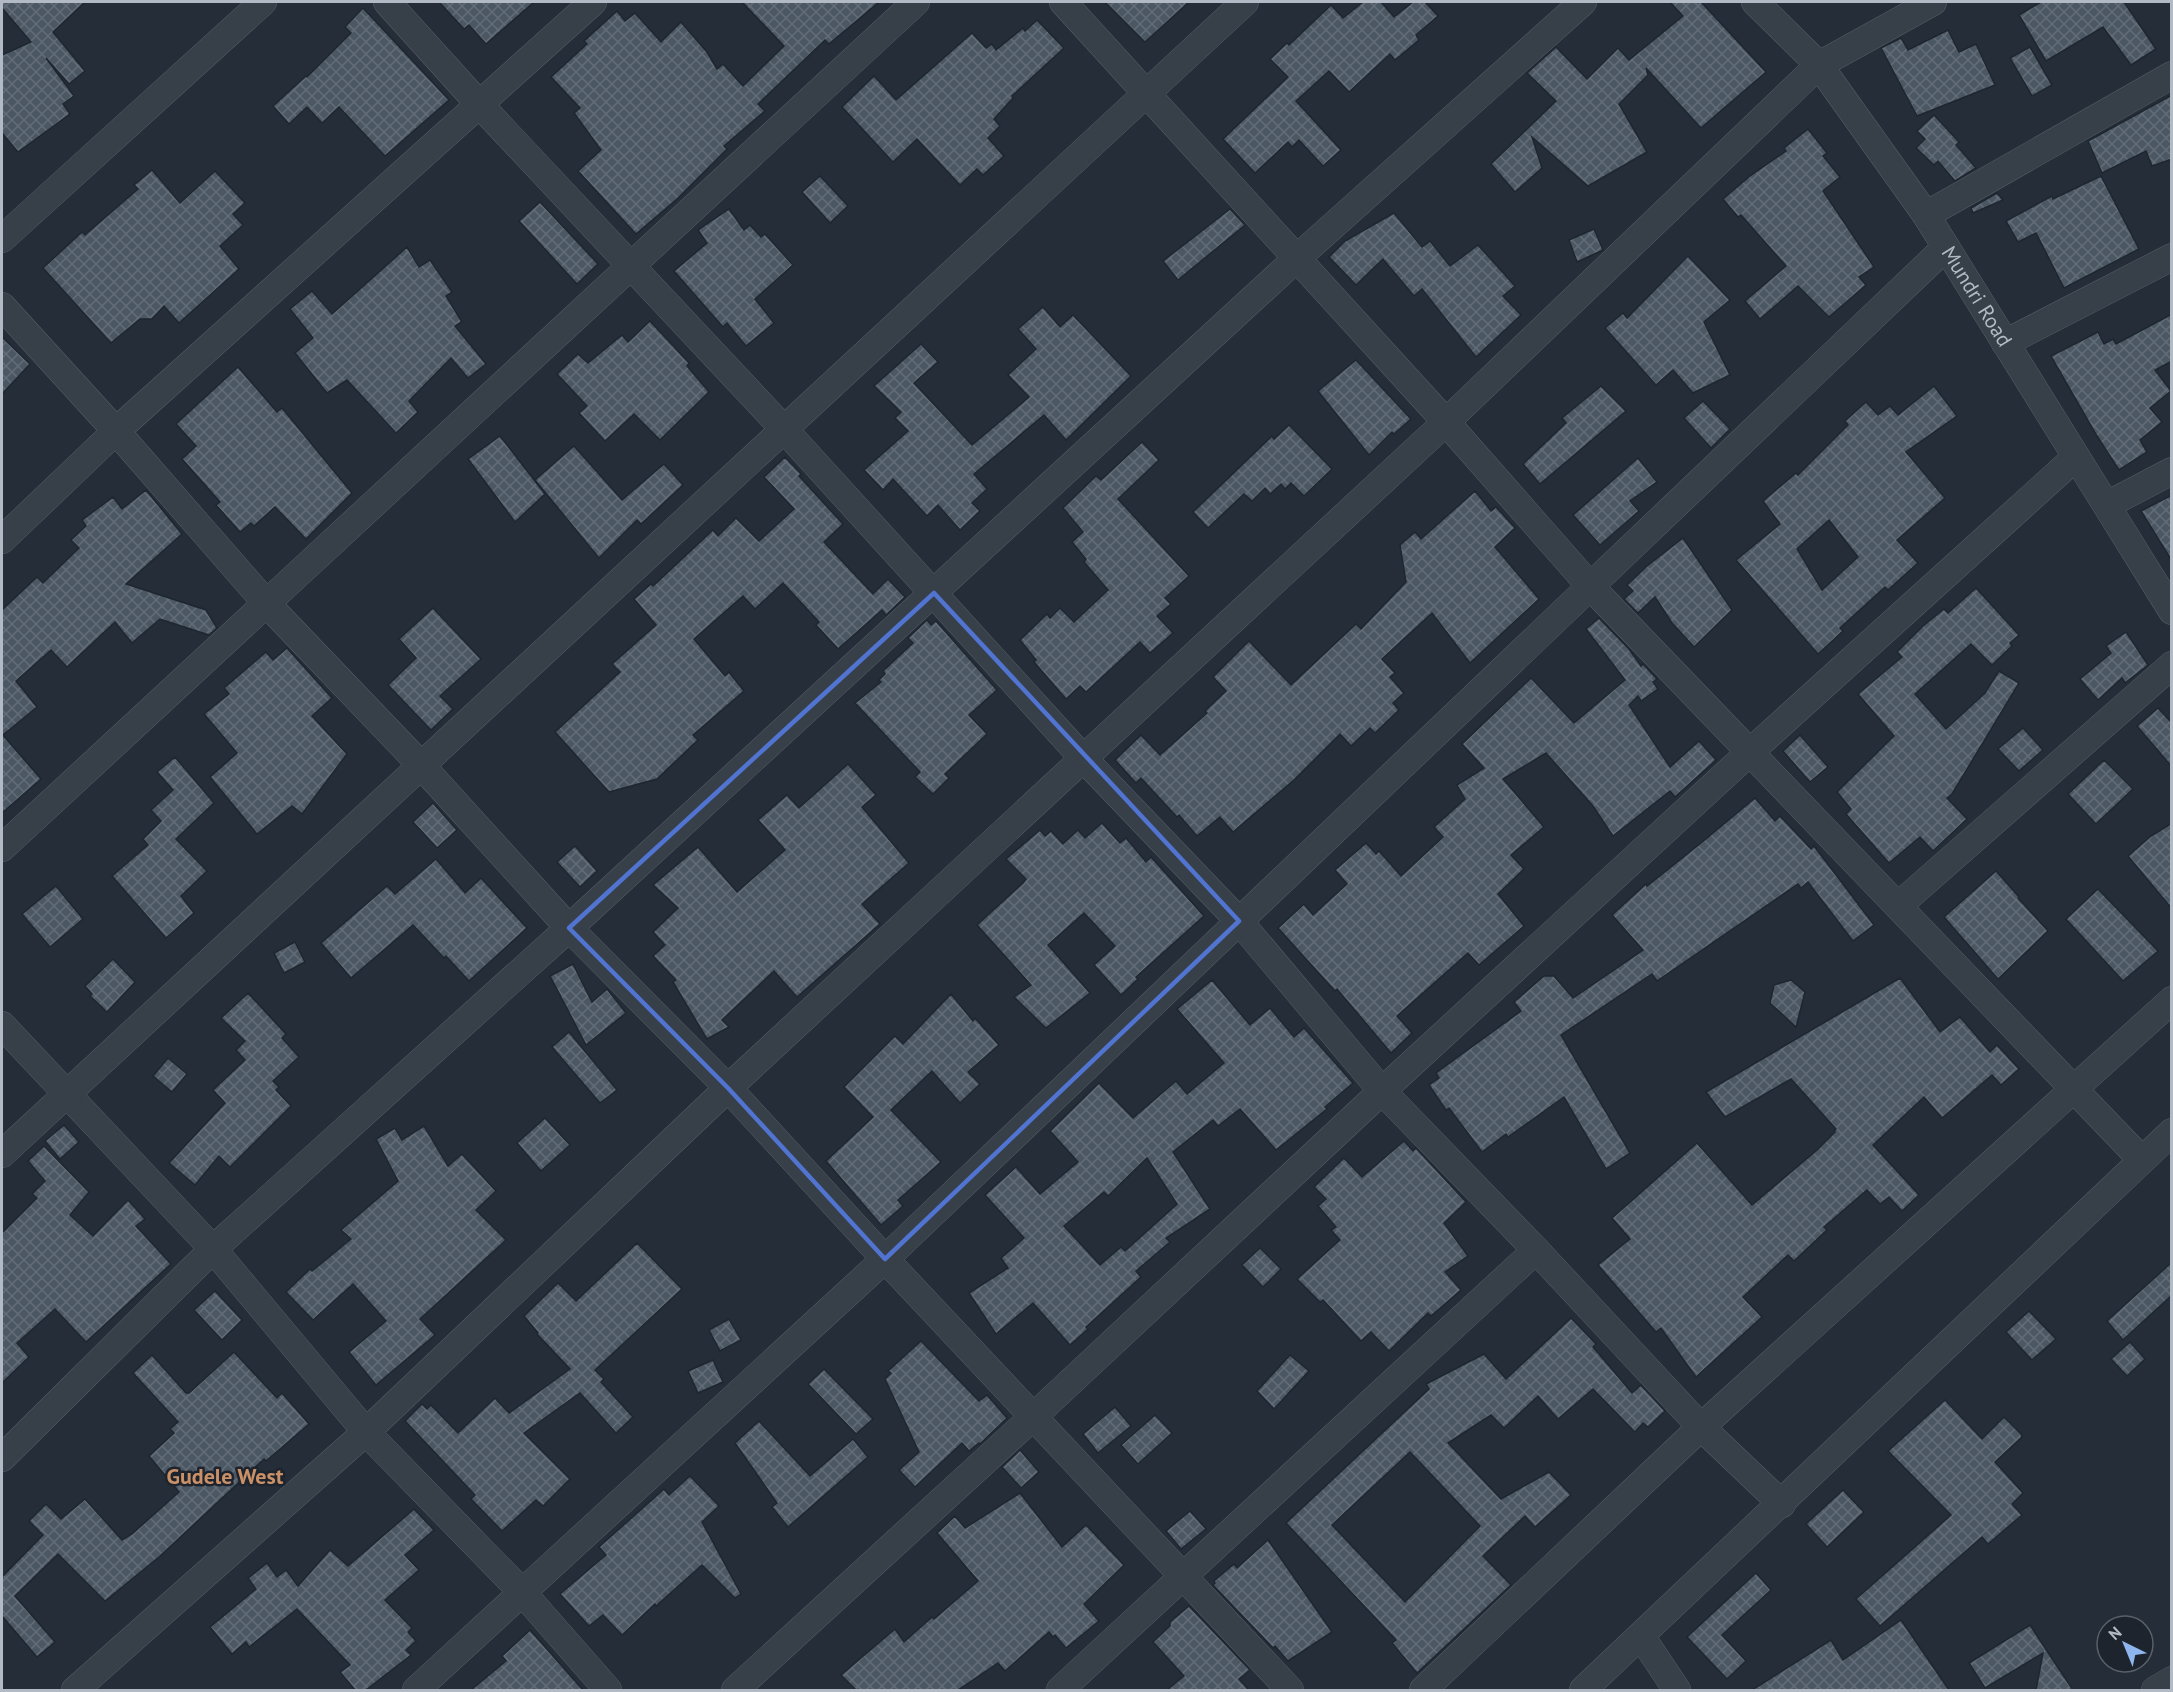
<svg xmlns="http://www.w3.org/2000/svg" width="2173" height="1692" font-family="'PT Sans',sans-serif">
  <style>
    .building { fill: url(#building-cross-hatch); stroke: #1e262f; stroke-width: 1.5; fill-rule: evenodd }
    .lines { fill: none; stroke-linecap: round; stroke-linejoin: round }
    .minor-casing { stroke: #555d67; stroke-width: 28 }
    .minor { stroke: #373f49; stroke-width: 27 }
    .marked { fill: none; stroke: #5174d1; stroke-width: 4.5; stroke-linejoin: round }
    .labels { text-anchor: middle; stroke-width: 5; stroke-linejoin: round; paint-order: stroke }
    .street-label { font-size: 21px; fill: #b2bac5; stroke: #1d242d }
    .neighbourhood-label { font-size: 22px; font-weight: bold; fill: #ca9168; stroke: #1d242d }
  </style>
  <defs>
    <pattern id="building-cross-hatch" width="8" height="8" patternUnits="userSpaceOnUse" patternTransform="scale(1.5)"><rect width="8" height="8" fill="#4c5764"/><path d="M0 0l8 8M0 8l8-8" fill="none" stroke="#636d79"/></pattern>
  </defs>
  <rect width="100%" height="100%" fill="#242d38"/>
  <!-- building -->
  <g class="building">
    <path d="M2,2H85L53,32L85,71L69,84L46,58L74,96L63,104L70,114L18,152L2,133V55L31,42L2,8Z"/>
    <path d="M439,2H534L486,44L469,25L464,29Z"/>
    <path d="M742,2H879L829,44L825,40L758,104L765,111L724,146L727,149L677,199L636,234L578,171L601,150L574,113L580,108L551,77L587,44L584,41L617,11L625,21L635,13L661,42L681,22L707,52L717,69L723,64L743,86L784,46Z"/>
    <path d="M1105,2H1189L1145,42Z"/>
    <path d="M1363,2H1381L1394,17L1413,2H1425L1438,16L1416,35L1419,40L1395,60L1390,54L1349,92L1329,71L1296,101L1341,150L1323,166L1299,140L1292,147L1288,142L1255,173L1223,139L1288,77L1270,59L1287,43L1289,45L1331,5L1343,18Z"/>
    <path d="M1670,2H1701L1766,72L1701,128L1646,68L1648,75L1619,104L1647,152L1588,186L1532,137L1542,168L1515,192L1491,164L1556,101L1527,73L1556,47L1587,79L1618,48L1629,60L1683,16Z"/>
    <path d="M2041,2H2124L2156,49L2131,65L2103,27L2046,61L2019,15Z"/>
    <path d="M363,8L449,100L385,156L339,107L322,123L307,107L289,124L273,106L306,76L307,77L351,33L345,27Z"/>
    <path d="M1037,20L1064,48L1012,96L1013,98L994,119L1000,126L988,138L1004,156L983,175L977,169L960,185L917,139L893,162L842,107L874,76L896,100L972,33L986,48L992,44L996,50L1023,28L1025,31Z"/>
    <path d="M1948,30L1959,52L1976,44L1995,85L1917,116L1881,48L1901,38L1908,50Z"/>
    <path d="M2030,47L2052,85L2032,96L2010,58Z"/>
    <path d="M2172,95V159L2152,166L2146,151L2102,173L2088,141Z"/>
    <path d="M1934,115L1959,142L1956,145L1976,168L1955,181L1938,161L1934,165L1916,148L1925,139L1917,131Z"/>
    <path d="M1808,129L1827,153L1823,156L1840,177L1823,191L1874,267L1859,277L1866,285L1829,317L1798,286L1760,319L1745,301L1786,266L1741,215L1738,217L1723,199L1750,176L1786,151L1784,148Z"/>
    <path d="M152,170L180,203L215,171L245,203L233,214L243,225L220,246L239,269L179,323L164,306L152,319H140L111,343L43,268L82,232L85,235L138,189L134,185Z"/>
    <path d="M820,176L848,206L830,223L802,192Z"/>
    <path d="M2101,176L2139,249L2064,288L2036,233L2018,242L2006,221L2052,196L2053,199Z"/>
    <path d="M1997,193L2003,200L1973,213L1971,208Z"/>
    <path d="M540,202L598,264L577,284L519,221Z"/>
    <path d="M729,209L744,230L750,225L761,237L765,234L793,265L755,299L774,323L746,346L727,323L723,327L674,271L707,243L698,230Z"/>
    <path d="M1230,209L1245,225L1178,280L1163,261Z"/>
    <path d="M1394,213L1422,247L1430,241L1450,266L1478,245L1515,286L1503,296L1521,315L1476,357L1422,289L1414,296L1383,259L1356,285L1329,257L1345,241Z"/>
    <path d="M1594,229L1603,250L1577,262L1569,240Z"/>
    <path d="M407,247L419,267L430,260L452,292L446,296L462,322L455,326L486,364L468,378L451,358L409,401L418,412L396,433L347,380L327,393L295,353L313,338L290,309L312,291L332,314Z"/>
    <path d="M1688,256L1730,300L1704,322L1730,375L1693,393L1673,370L1656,385L1605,328L1623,313L1627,318Z"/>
    <path d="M1043,307L1060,327L1073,315L1131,376L1066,440L1044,415L974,474L987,489L972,503L980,511L960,530L938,505L927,516L893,479L883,490L864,470L908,431L895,418L901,412L874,386L921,344L938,362L914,383L972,445L1029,397L1008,375L1036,349L1018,329Z"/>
    <path d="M2172,314V361L2155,370L2171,391L2150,408L2162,422L2140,440L2147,452L2119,470L2097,436L2051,356L2098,332L2104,344L2113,339L2116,344Z"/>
    <path d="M650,321L689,363L687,366L709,392L660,440L634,414L605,441L579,413L587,406L557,374L578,354L588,363L622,335L628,342Z"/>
    <path d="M2,337L30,364L2,394Z"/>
    <path d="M1356,360L1411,419L1394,434L1392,432L1369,455L1318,391Z"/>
    <path d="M238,367L277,412L282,408L352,493L306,539L275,507L254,526L251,523L240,532L216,505L220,502L182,459L196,446L176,424Z"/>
    <path d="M1601,386L1626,411L1540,484L1523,464L1566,423L1562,418Z"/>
    <path d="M1934,386L1957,416L1906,452L1945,498L1897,540L1918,563L1888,590L1885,587L1840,628L1843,631L1818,654L1736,560L1780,524L1763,501L1796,473L1798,475L1848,425L1845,421L1866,402L1878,415L1890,406L1898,415ZM1829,520L1858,557L1822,590L1797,549Z"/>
    <path d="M1703,401L1730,429L1711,448L1684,418Z"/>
    <path d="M1289,425L1332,469L1304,496L1291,483L1285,489L1281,484L1270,494L1265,488L1252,501L1244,494L1208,528L1193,512L1272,436L1274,439Z"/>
    <path d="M500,436L545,494L515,522L468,459Z"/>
    <path d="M1142,442L1159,460L1118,499L1189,576L1165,598L1171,604L1157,616L1173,633L1150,653L1140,642L1086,692L1080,686L1066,699L1034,662L1036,660L1020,640L1047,614L1050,618L1060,608L1074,622L1108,590L1084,562L1086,559L1072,542L1083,532L1063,508L1096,476L1101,480Z"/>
    <path d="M574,446L622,500L664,464L683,485L641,524L637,520L599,558L535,480Z"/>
    <path d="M785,457L801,474L799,476L843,524L824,542L873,594L888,579L905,597L886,615L882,610L838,649L816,625L819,622L783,583L755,609L743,596L694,639L725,676L729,672L744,691L693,735L698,740L657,779L609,792L555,732L620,672L612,664L656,625L634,599L651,584L653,586L713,530L718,536L736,518L759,541L794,509L764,477Z"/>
    <path d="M1638,458L1657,482L1630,501L1639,511L1600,545L1573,515Z"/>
    <path d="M146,490L182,534L126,584L206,610L217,628L209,635L160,619L132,643L115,622L67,667L51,650L16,681L37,707L3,735L41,779L2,813V610L37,577L43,583L79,548L71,540L86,526L82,520L113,497L122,509Z"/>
    <path d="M1475,491L1491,511L1496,507L1515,528L1495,547L1539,599L1470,663L1432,613L1382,659L1395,673L1390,677L1404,693L1393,703L1399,710L1375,733L1370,728L1351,746L1340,734L1294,780L1233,832L1220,817L1197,836L1179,815L1177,817L1141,778L1136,783L1115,760L1141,735L1160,755L1207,713L1205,711L1226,691L1213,677L1249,641L1291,685L1356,624L1361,629L1406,582L1400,545L1415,532L1421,539Z"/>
    <path d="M2172,495V561L2141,511Z"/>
    <path d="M1683,538L1732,610L1694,647L1672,623L1655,597L1638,613L1624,599L1633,591L1627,585L1647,566Z"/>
    <path d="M1976,588L2019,635L2010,643L2012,646L1992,665L1971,644L1915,694L1946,729L1985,693L1999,671L2019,683L1952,794L1947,798L1967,819L1933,851L1920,837L1889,863L1846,814L1851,809L1837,792L1894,736L1858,694L1902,657L1897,652L1923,626L1944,609L1948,613Z"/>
    <path d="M433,608L481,659L440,696L453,709L431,730L388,685L416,658L399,639Z"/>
    <path d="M1599,618L1629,649L1641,666L1643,664L1657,679L1653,682L1658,689L1641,701L1638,696L1629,705L1670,767L1699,741L1716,760L1675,797L1670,791L1613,836L1593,806L1546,753L1503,779L1544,827L1511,855L1524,869L1498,894L1524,926L1479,965L1468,953L1397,1016L1412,1033L1391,1053L1337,989L1335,991L1278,928L1304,904L1313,915L1347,884L1335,870L1366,843L1376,854L1379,851L1401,876L1443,837L1434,827L1465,799L1457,785L1484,768L1462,744L1531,678L1574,723L1625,680L1586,629Z"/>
    <path d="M927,620L931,625L936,621L997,690L969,715L987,734L945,774L949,778L933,794L915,777L920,772L855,703L881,682L879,680L885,674L883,671L913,643L908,638Z"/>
    <path d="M2126,632L2148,665L2125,683L2122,678L2098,700L2080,679L2111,653L2106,646Z"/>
    <path d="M287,648L332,698L312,716L347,754L302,814L292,806L257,834L210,777L237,753L204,714L229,694L224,688L266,652L273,660Z"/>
    <path d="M2158,708L2172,723V767L2137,726Z"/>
    <path d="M2023,728L2043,750L2019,771L1998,749Z"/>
    <path d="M1800,735L1828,767L1810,782L1783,751Z"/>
    <path d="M175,757L214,803L176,839L207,871L181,896L194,913L166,938L112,876L148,845L143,839L161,821L151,810L173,790L157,772Z"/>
    <path d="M2104,760L2133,789L2096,824L2068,794Z"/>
    <path d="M848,764L876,795L862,807L909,863L862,904L880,924L797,997L774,971L722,1020L729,1027L707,1039L673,982L676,980L653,956L665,945L653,932L678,908L653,885L698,847L737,892L785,850L758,820L787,795L799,808Z"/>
    <path d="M1755,798L1775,821L1780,816L1811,849L1814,846L1874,925L1853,941L1808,882L1801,888L1798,884L1657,981L1652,974L1561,1035L1630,1153L1606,1169L1564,1097L1508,1137L1506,1134L1482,1152L1449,1108L1446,1110L1429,1085L1439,1078L1436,1073L1521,1011L1514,1002L1544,976H1554L1573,998L1643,950L1612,915L1646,884L1647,886L1701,843Z"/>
    <path d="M433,803L457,830L437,848L413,822Z"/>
    <path d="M1102,823L1120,843L1126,838L1146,862L1151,857L1204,916L1136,977L1138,979L1121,995L1094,965L1115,946L1084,913L1048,945L1090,993L1046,1028L1014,997L1031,985L977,925L1023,883L1026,879L1006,859L1040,830L1045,836L1051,831L1063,844L1078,830L1085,838Z"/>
    <path d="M2172,823V909L2128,856L2151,836Z"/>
    <path d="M575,846L597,871L580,887L557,862Z"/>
    <path d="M436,859L465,893L481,878L527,928L469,981L446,956L444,958L413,925L351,978L321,943L387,886L395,894Z"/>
    <path d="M1996,871L2019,897L2018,898L2048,931L1998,979L1944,917Z"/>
    <path d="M56,886L83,919L50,947L22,914Z"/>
    <path d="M2098,889L2158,951L2123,981L2066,919Z"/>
    <path d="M295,942L305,962L284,973L274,953Z"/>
    <path d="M113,959L135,982L107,1012L90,996L92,994L85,986Z"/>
    <path d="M573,964L592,1002L607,989L626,1013L586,1045L550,976Z"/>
    <path d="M1900,978L1940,1032L1960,1017L1990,1052L1997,1045L2019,1069L2001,1085L1992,1075L1942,1118L1924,1097L1873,1145L1919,1195L1902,1211L1889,1197L1880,1204L1867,1190L1824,1227L1827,1230L1794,1261L1788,1255L1743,1297L1762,1317L1696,1377L1661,1328L1656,1332L1598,1265L1630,1239L1612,1218L1697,1143L1752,1205L1817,1150L1835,1132L1834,1131L1836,1129L1791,1079L1725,1117L1706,1092Z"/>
    <path d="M1212,980L1250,1025L1270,1008L1294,1037L1304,1028L1353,1083L1325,1107L1327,1109L1276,1150L1240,1109L1218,1126L1213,1120L1173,1152L1210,1209L1166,1238L1170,1242L1136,1271L1141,1277L1086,1327L1088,1329L1070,1345L1033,1303L996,1334L969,1293L1008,1268L1001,1258L1024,1238L985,1195L1016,1167L1040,1194L1078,1162L1050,1131L1099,1083L1133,1118L1176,1081L1187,1094L1224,1063L1177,1009ZM1147,1158L1177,1204L1125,1251L1121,1247L1100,1265L1064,1226L1104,1192L1108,1196Z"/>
    <path d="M1791,980L1805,992L1796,1027L1770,1003L1774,985Z"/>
    <path d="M248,993L286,1034L282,1038L299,1057L273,1081L279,1087L276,1090L291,1106L230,1167L219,1156L195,1185L169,1163L225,1103L213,1090L245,1060L236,1050L245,1041L221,1018Z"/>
    <path d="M951,994L973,1021L975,1018L999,1045L968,1072L980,1084L960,1103L932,1071L891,1110L941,1162L898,1200L903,1206L881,1225L826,1161L873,1117L844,1087L895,1036L903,1044Z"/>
    <path d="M569,1032L617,1090L600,1103L552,1047Z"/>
    <path d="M168,1058L187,1074L172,1092L153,1076Z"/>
    <path d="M545,1118L570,1145L541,1171L517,1143Z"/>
    <path d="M64,1125L79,1142L60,1159L45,1141Z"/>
    <path d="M424,1126L448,1166L462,1154L496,1191L476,1210L506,1240L420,1319L435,1335L376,1385L349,1352L386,1321L353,1284L313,1320L286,1292L310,1269L312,1271L351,1239L341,1230L398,1181L376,1139L395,1128L402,1140Z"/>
    <path d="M1404,1141L1413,1151L1416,1148L1466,1202L1444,1223L1468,1256L1445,1272L1461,1290L1431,1316L1428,1313L1389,1351L1371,1332L1361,1341L1323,1300L1320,1302L1297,1279L1340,1240L1331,1230L1336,1227L1318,1206L1326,1199L1314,1187L1344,1158L1362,1177Z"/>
    <path d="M44,1146L89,1192L70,1215L93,1236L128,1200L145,1219L136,1226L171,1264L86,1342L55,1309L17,1343L29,1357L2,1383V1233L37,1198L32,1194L45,1181L28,1161Z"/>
    <path d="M637,1243L682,1289L595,1370L604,1379L601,1382L633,1417L616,1433L580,1393L524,1433L570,1479L543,1506L536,1500L502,1531L471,1499L475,1495L405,1421L422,1404L427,1409L431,1405L458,1433L495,1398L509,1413L570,1369L537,1334L538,1333L524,1316L558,1283L576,1301Z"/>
    <path d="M1260,1248L1281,1269L1263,1287L1242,1265Z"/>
    <path d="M2172,1262V1295L2123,1340L2107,1321Z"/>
    <path d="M215,1291L242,1320L222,1340L194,1310Z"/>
    <path d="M2029,1311L2056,1339L2032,1360L2006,1332Z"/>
    <path d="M1571,1318L1596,1344L1593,1347L1632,1393L1641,1385L1665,1411L1648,1427L1643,1423L1635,1432L1593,1389L1558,1419L1538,1396L1504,1428L1491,1415L1448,1443L1501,1499L1549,1472L1571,1495L1535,1527L1525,1516L1483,1556L1511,1585L1417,1673L1392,1643L1396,1640L1286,1523L1429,1389L1426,1384L1484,1354L1506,1379ZM1410,1452L1480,1526L1405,1602L1332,1525Z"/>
    <path d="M729,1319L741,1340L720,1351L709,1330Z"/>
    <path d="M921,1341L979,1401L987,1395L1007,1418L980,1444L979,1443L969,1451L962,1443L915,1487L899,1470L919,1452L885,1379L891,1373L888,1371Z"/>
    <path d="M2130,1342L2145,1359L2127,1376L2111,1359Z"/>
    <path d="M234,1352L277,1398L282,1393L309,1424L266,1461L264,1459L159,1557L105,1601L58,1554L15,1596L55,1642L37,1657L2,1616V1577L43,1535L29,1521L46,1504L61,1519L85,1499L122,1540L132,1534L179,1492L149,1456L174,1433L170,1429L178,1422L133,1373L152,1355L186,1393H189Z"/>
    <path d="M1290,1355L1309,1371L1274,1409L1257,1391Z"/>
    <path d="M713,1360L723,1382L698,1393L688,1371Z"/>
    <path d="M824,1369L873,1419L856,1434L808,1384Z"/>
    <path d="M1945,1400L1982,1439L2004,1417L2021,1434L2022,1437L1995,1462L2023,1493L2012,1504L2022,1515L1988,1544L1982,1537L1880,1626L1856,1599L1951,1515L1888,1451Z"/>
    <path d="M1115,1407L1131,1426L1098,1453L1083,1434Z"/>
    <path d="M1155,1415L1172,1433L1138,1464L1121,1445Z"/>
    <path d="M759,1421L810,1476L853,1439L868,1457L788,1527L772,1507L777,1503L735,1443Z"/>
    <path d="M1020,1450L1039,1472L1021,1488L1002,1467Z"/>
    <path d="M690,1476L719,1506L702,1522L741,1594L735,1598L702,1565L656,1606L655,1604L622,1635L603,1615L589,1626L560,1594L606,1555L599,1547L664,1489L669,1495Z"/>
    <path d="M1843,1490L1864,1512L1827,1547L1806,1524Z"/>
    <path d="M1020,1493L1062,1547L1086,1525L1124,1565L1084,1604L1099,1621L1066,1648L1055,1635L1053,1637L1049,1632L1005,1671L998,1663L958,1690H856L841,1675L895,1629L904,1642L932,1617L934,1619L978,1581L937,1533L955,1516L965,1528Z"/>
    <path d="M414,1509L434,1530L405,1555L419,1570L385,1600L412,1628L408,1632L416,1641L406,1650L411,1655L366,1690H355L340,1672L350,1665L297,1609L249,1647L246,1642L232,1654L210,1627L256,1589L248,1578L267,1563L277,1577L286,1570L298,1586L330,1550L348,1566Z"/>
    <path d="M1190,1511L1206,1529L1181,1549L1166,1531Z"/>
    <path d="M1268,1540L1332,1632L1288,1661L1275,1646L1273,1648L1213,1585L1215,1583L1214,1581L1234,1564L1237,1568Z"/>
    <path d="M1756,1573L1771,1590L1722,1635L1746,1661L1727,1679L1687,1637Z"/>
    <path d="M1189,1606L1250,1670L1239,1679L1249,1690H1167L1184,1676L1153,1642L1170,1626V1622Z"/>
    <path d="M1901,1620L1949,1690H1752L1831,1640L1843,1660Z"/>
    <path d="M2030,1625L2047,1651L2073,1690H2036L2043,1653L1985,1688L1969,1663Z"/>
    <path d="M530,1630L583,1690H471L506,1661L502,1656Z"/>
  </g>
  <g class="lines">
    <defs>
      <g id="minor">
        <path d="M387,2L480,105L783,428L1083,758L1239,921L1382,1091L1536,1250L1701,1427L1782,1504"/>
        <path d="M1063,2L1446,422L1591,587L2141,1159"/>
        <path id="s1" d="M1755,2L1819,65L1926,215L2172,611"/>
        <path d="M1926,215L2172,75"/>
        <path d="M2,239L263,2"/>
        <path d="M2,306L116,431L267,604L420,764L569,928L728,1088L885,1259L1290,1690"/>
        <path d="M2005,343L2172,257"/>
        <path d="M2107,505L2172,471"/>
        <path d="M2,540L116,431L593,2"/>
        <path d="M2,848L916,2"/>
        <path d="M1899,905L2172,665"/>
        <path d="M2,1025L213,1249L366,1432L522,1592L608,1690"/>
        <path d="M2,1154L1245,2"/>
        <path d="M2,1458L213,1249L569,928L1297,258L1583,2"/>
        <path d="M1641,1636L1677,1690"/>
        <path d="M75,1690L366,1432L728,1088L1446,422L1819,65L1933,2"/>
        <path d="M416,1690L885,1259L1946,247"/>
        <path d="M735,1690L1034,1416L1382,1091L1750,752L2076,457"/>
        <path d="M1060,1690L1536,1250"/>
        <path d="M1423,1690L1701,1427L2172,1000"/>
        <path d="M1583,1690L2172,1132"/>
        <path d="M2155,1690L2172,1680"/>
      </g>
    </defs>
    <!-- minor casing -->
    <use href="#minor" class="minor-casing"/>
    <!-- minor -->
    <use href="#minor" class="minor"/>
  </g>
  <!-- marked area -->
  <path class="marked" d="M934,593L1239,921L885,1259L728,1088L569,928Z"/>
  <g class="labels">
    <!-- street labels -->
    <g class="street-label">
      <text dy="7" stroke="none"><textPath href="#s1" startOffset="370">Mundri Road</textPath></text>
    </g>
    <!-- neighbourhood labels -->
    <g class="neighbourhood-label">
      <text x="225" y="1484">Gudele West</text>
    </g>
  </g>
  <!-- border -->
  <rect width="2173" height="1692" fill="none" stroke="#b2bac5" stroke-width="6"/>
  <!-- north arrow -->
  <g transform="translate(2125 1644) rotate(317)"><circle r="28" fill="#1d242d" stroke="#59606a" stroke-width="1.5"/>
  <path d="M0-4.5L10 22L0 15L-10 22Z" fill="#8eb5ee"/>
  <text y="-9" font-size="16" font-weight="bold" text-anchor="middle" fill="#b2bac5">N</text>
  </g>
</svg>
